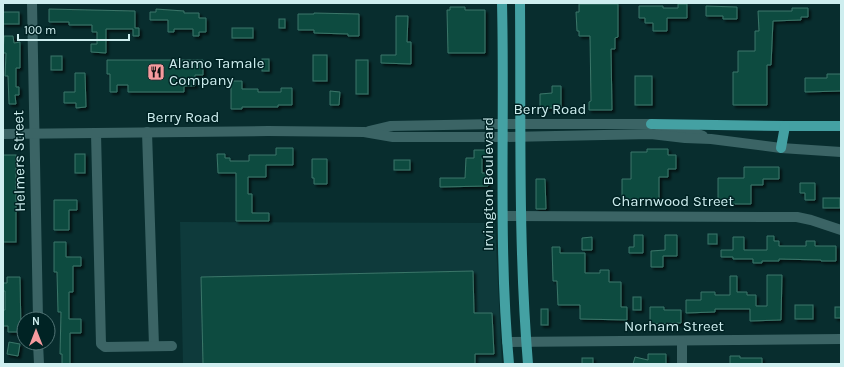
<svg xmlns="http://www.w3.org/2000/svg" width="844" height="367" font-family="Karla,sans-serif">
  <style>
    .built { fill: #0e3a3b }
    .building { fill: #114c41; stroke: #3a7669; filter: url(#shadow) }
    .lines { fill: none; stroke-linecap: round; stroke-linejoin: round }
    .minor { stroke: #3b6465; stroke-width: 10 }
    .major { stroke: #44a1a3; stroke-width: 10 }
    .labels { text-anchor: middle; stroke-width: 3; stroke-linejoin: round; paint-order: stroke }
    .poi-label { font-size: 15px; fill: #ceeeef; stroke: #002324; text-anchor: start }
    .street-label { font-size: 15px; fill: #ceeeef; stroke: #002324 }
  </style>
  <defs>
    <filter id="shadow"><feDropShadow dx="2.5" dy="2.5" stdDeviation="1" flood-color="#0009"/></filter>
  </defs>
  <rect width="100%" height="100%" fill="#082d2e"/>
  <!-- built -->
  <path class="built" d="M180,222L495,223L502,364H183Z"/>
  <!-- building -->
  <g class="building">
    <path d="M579,4H618V37L615,38V49H611L612,110H589V102L591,101L590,36H579V31H577L576,12H579Z"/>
    <path d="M678,4H687V18H667V31H653V23H645V18H639V6H663V8H678Z"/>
    <path d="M706,6L737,7V19H723V16H706Z"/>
    <path d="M450,7H465V10H485V53H448L447,10H450Z"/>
    <path d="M792,8H808V17H801V20L773,21L771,65H767V105H733V72H738V51H755V31H759L758,11H792Z"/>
    <path d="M49,9L135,11V28H139V36H133V29H106V53L91,52V44H97V32H92V25H69V22H49Z"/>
    <path d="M156,9L184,11V13H199V18H206V32H199V36H193V29H174V32H168V20H150V12H156Z"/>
    <rect x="3" y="12" width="16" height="12"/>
    <path d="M314,13L359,14V36H348V34L314,33V30H298V14H314Z"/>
    <path d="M396,16H408L407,42H411V64L381,63V55H396Z"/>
    <rect x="279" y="19" width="6" height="9"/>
    <rect x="232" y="28" width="21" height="10"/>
    <path d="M4,36H13L14,43L20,42V68H16V87H19V95H15L16,104H9L8,76H5L6,53H3Z"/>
    <rect x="313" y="55" width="14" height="26"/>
    <rect x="51" y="56" width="11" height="14"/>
    <rect x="262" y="59" width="7" height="12"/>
    <path d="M107,60H203V75H195V86H184V92H128V85H117V92H110V74H107Z"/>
    <rect x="356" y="60" width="12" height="34"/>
    <path d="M75,73H85L86,107L76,108V103H64V92H75Z"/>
    <path d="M827,74H841V91L805,92V78H827Z"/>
    <rect x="635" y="76" width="17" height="29"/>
    <path d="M231,81H242V89H258V92H281V88H292V105H278V107H242V109H231Z"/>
    <path d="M552,86H561V108H540V94L552,93Z"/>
    <path d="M330,91L340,92L339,105H330Z"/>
    <path d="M276,148H293V165H266V177H248V194H252V213H269V221H236V173H218L217,154H225V158H230V161H249V155H276Z"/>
    <path d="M647,149H668V155H676V169H668V177H659V203H650V200H622V179H631V152H647Z"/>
    <path d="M474,150H488V157H482V173H488V186L440,187V178H465L466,158H474Z"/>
    <rect x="75" y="154" width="10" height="19"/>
    <rect x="3" y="155" width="13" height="87"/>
    <path d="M312,159H327V184H314V178H312Z"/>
    <rect x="394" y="160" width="16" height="10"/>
    <path d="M744,167H779V179H763V185H751V204H718V178H744Z"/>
    <path d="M536,179H545L546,209H536Z"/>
    <path d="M800,183H815V200H805V193H800Z"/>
    <rect x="823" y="198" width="17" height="10"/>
    <path d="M54,200H77V210H69V230H54Z"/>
    <rect x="708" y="234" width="9" height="10"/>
    <path d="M634,235H643V253H629V247H634Z"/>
    <path d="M665,235H677V256H663V267H651V251L665,250Z"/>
    <path d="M767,236H774V241H779V246H806V241H815V246H836V261H821V260L779,259V261H762V263H753V259H733V257H721V250H733V237H744V250H767Z"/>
    <path d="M592,237V250H582V238Z"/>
    <path d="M54,242H66V257H81V266H73V292H69V319H81V333H70V364H62V354H60L61,312H58L57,272H54Z"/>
    <path d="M552,247H560V253H585V273H600V270H609V282H621V307H627V320L580,319V305H558L557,281H553Z"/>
    <path d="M473,271L474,313H492L494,354H475V364H203L201,277Z"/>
    <path d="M767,275H782L781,320L750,321V309H715V312L686,313V300H701V292H715V295H730V276H737V292H747V295H756V306H767Z"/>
    <path d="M7,277H20L21,332H8V326H3V310H5V291H3V283H7Z"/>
    <rect x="633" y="297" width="8" height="13"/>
    <rect x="795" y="305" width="18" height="14"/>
    <path d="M650,307H664V310H681V323L650,324Z"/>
    <rect x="835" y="307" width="6" height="11"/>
    <rect x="541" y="309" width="7" height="16"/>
    <path d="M9,342L20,344L18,356L7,354Z"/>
    <path d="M648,354H666V364H633L635,357L648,360Z"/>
    <path d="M730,356H740V358H762V364H730Z"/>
    <rect x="582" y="358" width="11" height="6"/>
  </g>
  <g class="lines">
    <!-- minor -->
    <g class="minor">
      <path d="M32,3L38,319"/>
      <path d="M369,131L390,126L497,124H651L687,130L703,136"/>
      <path d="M147,132L154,346"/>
      <path d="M96,133L101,344L105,347L172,346"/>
      <path d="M3,134L268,131L364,132L393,137H503L651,134L685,138L711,139L781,148L841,152"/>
      <path d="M502,216L797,217L811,220L841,230"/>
      <path d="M507,342L841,339"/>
      <path d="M38,343L39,364"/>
      <path d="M682,364V341"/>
    </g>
    <!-- major -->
    <g class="major">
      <path d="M502,3C505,123 498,244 509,364"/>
      <path d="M520,3C521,123 518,244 528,364"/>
      <path d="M651,124L785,126H841"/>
      <path d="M781,148L785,126"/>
    </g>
  </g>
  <!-- icons -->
  <defs>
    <symbol id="restaurant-square" viewBox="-11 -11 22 22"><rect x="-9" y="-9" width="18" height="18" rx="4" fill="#f59b9e" stroke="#002324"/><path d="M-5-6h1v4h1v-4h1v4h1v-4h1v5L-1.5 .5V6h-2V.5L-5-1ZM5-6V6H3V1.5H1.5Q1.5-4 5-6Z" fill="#111"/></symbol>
  </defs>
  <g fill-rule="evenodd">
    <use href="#restaurant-square" x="146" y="62" width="20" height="20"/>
  </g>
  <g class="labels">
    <!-- poi labels -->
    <g class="poi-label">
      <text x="169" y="68">Alamo Tamale<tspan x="169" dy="17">Company</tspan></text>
    </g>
    <!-- street labels -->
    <g class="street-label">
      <text x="550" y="114">Berry Road</text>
      <text x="183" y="122">Berry Road</text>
      <text transform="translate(19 161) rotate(-91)" y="5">Helmers Street</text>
      <text transform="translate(488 184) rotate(-90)" y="5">Irvington Boulevard</text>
      <text x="673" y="206">Charnwood Street</text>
      <text x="674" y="331">Norham Street</text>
    </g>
  </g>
  <!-- border -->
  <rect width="844" height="367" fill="none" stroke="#ceeeef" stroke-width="8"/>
  <!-- north arrow -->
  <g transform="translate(36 331)"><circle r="19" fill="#002324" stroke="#527475"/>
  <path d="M0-3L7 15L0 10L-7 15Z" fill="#f59b9e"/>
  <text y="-6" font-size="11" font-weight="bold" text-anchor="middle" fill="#ceeeef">N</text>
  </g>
  <!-- scale -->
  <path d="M18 34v6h111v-6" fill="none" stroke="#ceeeef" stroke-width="2"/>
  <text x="24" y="34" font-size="12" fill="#ceeeef" stroke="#002324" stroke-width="3" paint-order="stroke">100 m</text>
</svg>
